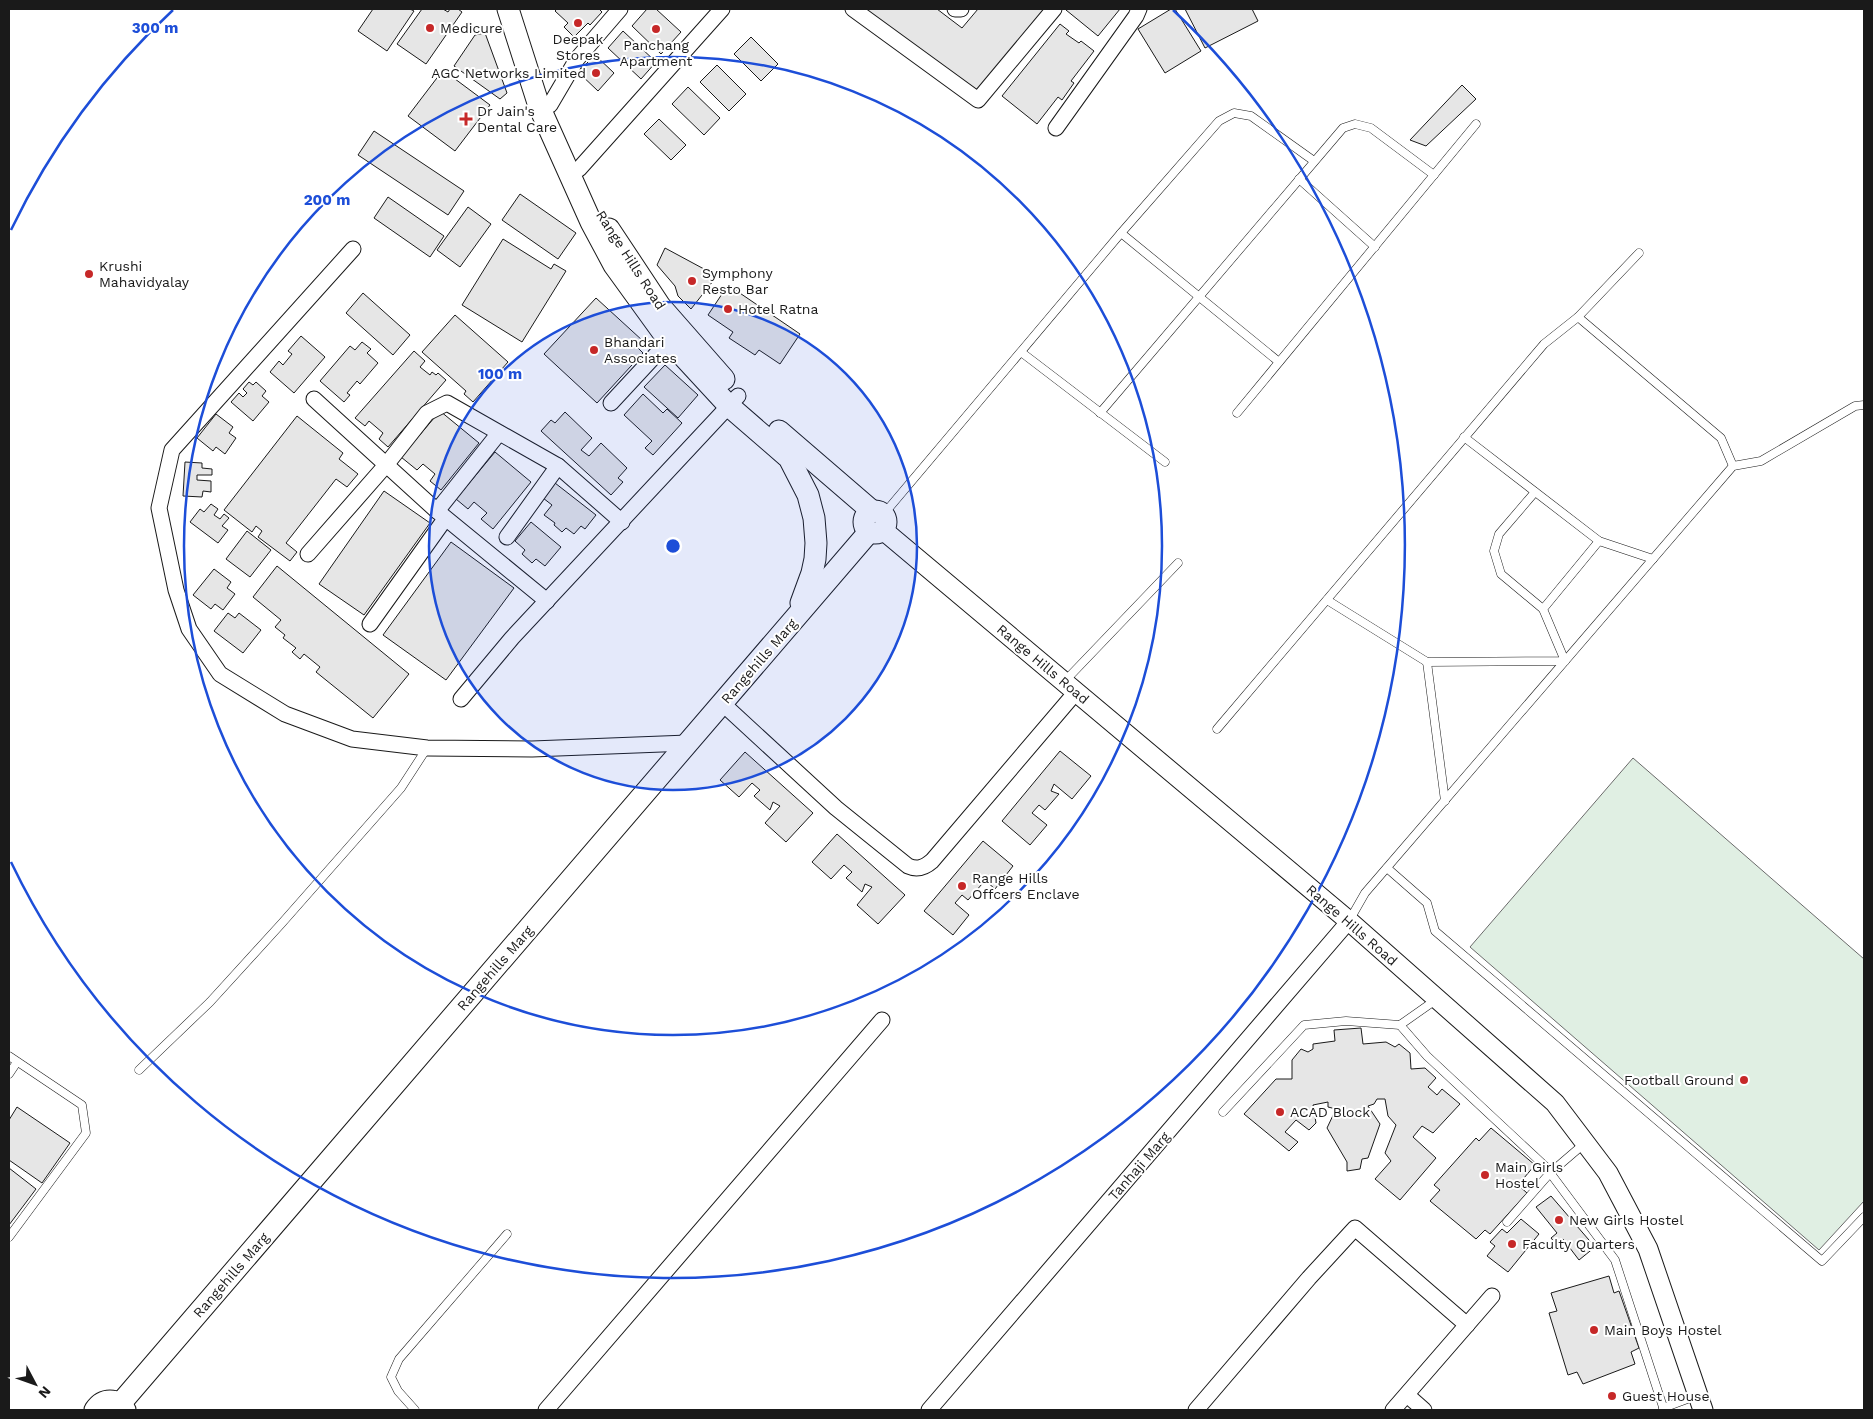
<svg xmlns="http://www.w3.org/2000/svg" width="1873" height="1419" font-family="'Work Sans',sans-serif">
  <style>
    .green { fill: #e0efe3; stroke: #6a6a6a }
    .building { fill: #e6e6e6; stroke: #1a1a1a }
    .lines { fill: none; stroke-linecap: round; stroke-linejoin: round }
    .service-casing { stroke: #1a1a1a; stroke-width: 9 }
    .minor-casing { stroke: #1a1a1a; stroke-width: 17 }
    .tertiary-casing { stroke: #1a1a1a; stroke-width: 21 }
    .secondary-casing { stroke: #1a1a1a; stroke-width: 23 }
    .service { stroke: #fff; stroke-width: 8 }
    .minor { stroke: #fff; stroke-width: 15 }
    .tertiary { stroke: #fff; stroke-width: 19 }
    .secondary { stroke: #fff; stroke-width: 21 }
    .ring { fill: none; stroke: #1d4ed8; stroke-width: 2.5 }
    .poi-dot { fill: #c62828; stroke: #fff; stroke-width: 2 }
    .labels { text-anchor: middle; stroke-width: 4; stroke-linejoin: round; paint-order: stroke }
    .poi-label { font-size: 14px; fill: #1a1a1a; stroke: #fff; text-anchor: start }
    .street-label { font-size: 14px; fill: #1a1a1a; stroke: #fff }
    .centre { fill: #1d4ed8; stroke: #fff; stroke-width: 2.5 }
    .ring-label { font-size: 15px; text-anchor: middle; font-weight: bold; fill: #1d4ed8; stroke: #fff; stroke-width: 4; stroke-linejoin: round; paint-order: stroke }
  </style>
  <rect width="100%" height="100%" fill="#fff"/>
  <!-- green -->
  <path class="green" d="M1633,758L1864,959V1201L1819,1250L1470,947Z"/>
  <!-- building -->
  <g class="building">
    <path d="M373,9H410L414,11L387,51L358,31Z"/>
    <path d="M422,9H443L448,12L450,9H458L462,12L426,64L397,44Z"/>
    <path d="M557,9H599L602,12L590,25L588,23L574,37L564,27L568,23L555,11Z"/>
    <path d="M647,9H656L681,32L661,54L632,26Z"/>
    <path d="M865,9H937L962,28L978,9H1045L977,90Z"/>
    <path d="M1068,9H1120L1098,36L1066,10Z"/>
    <path d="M1171,9H1175L1201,51L1165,73L1138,29Z"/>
    <path d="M1185,9H1252L1258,21L1205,48Z"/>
    <path d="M1060,24L1069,31L1066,34L1079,43L1081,41L1094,51L1071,81L1074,83L1062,100L1058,97L1037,124L1002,96Z"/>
    <path d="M623,31L656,62L641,79L608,48Z"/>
    <path d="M485,33L507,93L500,99L454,66L475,35Z"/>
    <path d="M751,37L778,64L761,81L734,54Z"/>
    <path d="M595,55L614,73L598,91L578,72Z"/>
    <path d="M717,65L746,94L729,111L700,82Z"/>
    <path d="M443,70L490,105L455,151L408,116Z"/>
    <path d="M1462,85L1476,99L1426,146L1410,140Z"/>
    <path d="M688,87L720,118L704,135L672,104Z"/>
    <path d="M659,119L686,145L671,160L644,134Z"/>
    <path d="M374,131L464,191L448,215L358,155Z"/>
    <path d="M520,194L576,233L558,259L502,220Z"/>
    <path d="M388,197L444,236L430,257L374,218Z"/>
    <path d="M468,207L491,224L460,267L437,250Z"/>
    <path d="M503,239L551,269L554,264L566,271L522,342L462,305Z"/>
    <path d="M665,248L717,276L691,309L678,296L675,286L657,265Z"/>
    <path d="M728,285L800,334L780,364L759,350L755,355L729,338L733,332L708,315Z"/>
    <path d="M363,293L410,335L393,355L346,313Z"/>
    <path d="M596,298L643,341L637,347L643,353L597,403L544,354Z"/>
    <path d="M455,315L508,362L473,402L464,394L466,391L422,352Z"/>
    <path d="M301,336L325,357L294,393L270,372L279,361L283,365L292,354L288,351Z"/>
    <path d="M362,342L371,349L367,353L378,363L360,384L357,381L347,393L350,395L344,402L320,381L350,346L355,350Z"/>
    <path d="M414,351L425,361L420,367L430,375L432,372L436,375L438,373L446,380L388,447L379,439L383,433L369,421L365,426L355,418Z"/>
    <path d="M665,365L698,395L678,418L644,387Z"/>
    <path d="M249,382L253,385L256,382L266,391L262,396L269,402L253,421L231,402L239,393L243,397L247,393L243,389Z"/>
    <path d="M643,394L663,413L667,409L682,423L653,455L645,448L652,441L624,415Z"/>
    <path d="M440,411L479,443L441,490L430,481L435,474L423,464L417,470L401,457Z"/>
    <path d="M565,412L592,438L581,450L589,456L601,443L627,468L618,478L623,482L611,495L541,431L551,420L555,423Z"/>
    <path d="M216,414L233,427L229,433L236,438L225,454L216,447L213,451L197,438Z"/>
    <path d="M297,416L343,453L339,459L358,474L347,487L336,479L286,543L297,552L290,561L258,537L262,531L256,526L252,532L224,510Z"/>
    <path d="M495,452L531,482L493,529L481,519L487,513L474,502L468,509L456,499Z"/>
    <path d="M185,462L202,463V468L212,469V475H197V480L211,481V492L203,491L202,497L183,496Z"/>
    <path d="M555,483L596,515L585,529L581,526L574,534L566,528L562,532L554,525L555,523L544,515L552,505L543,498Z"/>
    <path d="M384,491L430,523L364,615L319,584Z"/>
    <path d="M211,504L218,509L214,515L220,519L224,514L229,518L222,526L228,530L218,543L190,522L200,509L204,512Z"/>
    <path d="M531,522L561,547L545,566L536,559L532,563L522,554L525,550L515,541Z"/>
    <path d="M247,531L271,550L250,577L226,559Z"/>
    <path d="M451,542L514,588L446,680L383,635Z"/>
    <path d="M277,566L409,674L373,718L316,672L320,667L304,654L300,659L292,652L296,648L283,638L285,635L275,627L281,620L253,597Z"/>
    <path d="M214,569L231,582L227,588L235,594L223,610L215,604L211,609L193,595Z"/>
    <path d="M228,613L235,618L239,613L261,630L243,653L214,631Z"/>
    <path d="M1060,751L1091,776L1072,799L1054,784L1051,791L1059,794L1045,810L1039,805L1032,813L1047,825L1030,845L1002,821Z"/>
    <path d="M745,752L813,813L786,842L765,823L780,806L773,802L770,810L754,796L760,790L752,783L739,797L720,780Z"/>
    <path d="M837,834L905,895L878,924L857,905L872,887L865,884L862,892L846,878L852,872L844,865L831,879L812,862Z"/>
    <path d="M983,841L1013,866L995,889L977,873L974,881L982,884L968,900L962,895L955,903L969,915L953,935L924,911Z"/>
    <path d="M1361,1028L1363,1044L1386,1042L1395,1047L1399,1044L1410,1053L1411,1069L1425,1068L1436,1078L1428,1087L1437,1095L1442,1089L1460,1104L1433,1133L1422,1126L1413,1137L1436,1158L1400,1200L1375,1179L1391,1161L1385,1153L1396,1125L1388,1116L1385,1099H1377L1374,1104L1368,1106L1380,1124L1368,1158L1362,1159L1360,1169L1347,1171V1162L1327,1128L1336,1109L1328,1107V1102L1313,1105L1316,1123L1309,1130L1296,1120L1285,1132L1298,1142L1289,1151L1244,1114L1276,1079H1292V1060L1301,1049L1308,1052L1313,1049V1044L1335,1041L1334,1030Z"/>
    <path d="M17,1107L70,1143L42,1183L9,1160V1120Z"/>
    <path d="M1491,1128L1535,1165L1518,1185L1527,1193L1490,1234L1485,1230L1476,1239L1430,1201L1440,1190L1434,1185L1476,1138L1479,1141Z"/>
    <path d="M9,1168L36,1189L9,1225Z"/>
    <path d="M1551,1196L1595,1247L1579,1260L1563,1239L1556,1244L1551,1238L1557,1233L1536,1207Z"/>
    <path d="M1521,1219L1539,1234L1508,1272L1487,1256L1495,1246L1490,1242L1502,1229L1507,1233Z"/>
    <path d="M1609,1276L1614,1293L1619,1291L1639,1348L1631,1352L1635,1364L1583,1384L1577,1372L1568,1375L1549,1313L1557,1311L1551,1293Z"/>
  </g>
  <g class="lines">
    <defs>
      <g id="service">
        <path d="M1299,179L1375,247"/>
        <path d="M1121,233L1279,362"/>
        <path d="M1578,317L1721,438L1733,466"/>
        <path d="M1021,352L1165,462"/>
        <path d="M1100,413L1343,128L1355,124L1371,128L1434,175"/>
        <path d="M1237,413L1476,124"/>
        <path d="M1464,437L1599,541L1653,559"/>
        <path d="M1535,492L1499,534L1494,551L1501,574L1543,609"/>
        <path d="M883,515L1121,233L1219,121L1234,113L1251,116L1314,161"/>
        <path d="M1327,600L1427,662L1565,661L1543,609L1599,541"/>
        <path d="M1427,662L1445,801"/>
        <path d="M1064,682L1178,563"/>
        <path d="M1217,729L1544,344L1578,317L1639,253"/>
        <path d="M1387,868L1427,903L1435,931L1822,1261L1864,1217"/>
        <path d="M1349,921L1365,893L1733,466L1761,461L1855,406L1864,405"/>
        <path d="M1400,1025L1427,1056L1545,1166L1615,1260L1664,1410"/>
        <path d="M9,1056L82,1105L86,1133L9,1237"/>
        <path d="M139,1070L210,1002L282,923L401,788L427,748"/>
        <path d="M9,1074L17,1062"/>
        <path d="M1223,1112L1304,1025L1346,1021L1400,1025L1437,999"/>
        <path d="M1507,1222L1550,1173L1585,1143"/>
        <path d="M1663,1408L1698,1395"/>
        <path d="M415,1410L398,1391L391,1377L399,1359L507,1234"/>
      </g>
      <g id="minor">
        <path d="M853,9L978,100L1054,9"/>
        <path d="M955,9H961"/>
        <path d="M550,105L577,59L620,9"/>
        <path d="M1056,128L1136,16L1139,9"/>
        <path d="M579,169L722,9"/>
        <path d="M353,249L172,450L159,508L176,590L189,629L220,674L285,714L352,739L427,748L532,749L688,743"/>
        <path d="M314,399L437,511L547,601"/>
        <path d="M611,403L675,334"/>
        <path d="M437,511L499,433"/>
        <path d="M507,537L558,466"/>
        <path d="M308,554L386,465L427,413L447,403L558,466L622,522"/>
        <path d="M370,624L445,519"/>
        <path d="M461,699L512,638L738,396"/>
        <path d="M722,703L836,808L908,866C917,870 924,868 932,861L1076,692"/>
        <path d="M1407,1395L1424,1410"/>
        <path d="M546,1410L882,1020"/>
        <path d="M929,1410L1349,921"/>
        <path d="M1196,1410L1309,1278L1355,1228L1467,1325"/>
        <path d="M1393,1410L1492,1296"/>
      </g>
      <path id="tertiary" d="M883,530L1349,921L1555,1103L1608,1173L1648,1249L1703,1410"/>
      <g id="secondary">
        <path d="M508,9L539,106L591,222L614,265L669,341L729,406L789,458L808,495L814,518L816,543L815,559L812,573L801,603"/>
        <path d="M609,229L660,306L724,379"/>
        <path d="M779,431L873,512"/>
        <circle cx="875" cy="522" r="11"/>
        <path d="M120,1404L869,532"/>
        <path d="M95,1410C103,1398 117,1398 125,1410"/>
      </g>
    </defs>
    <!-- service casing -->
    <use href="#service" class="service-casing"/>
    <!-- minor casing -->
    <use href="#minor" class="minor-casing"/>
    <!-- tertiary casing -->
    <use href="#tertiary" class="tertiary-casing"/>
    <!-- secondary casing -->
    <use href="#secondary" class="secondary-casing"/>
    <!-- service -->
    <use href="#service" class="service"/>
    <!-- minor -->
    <use href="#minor" class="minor"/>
    <!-- tertiary -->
    <use href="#tertiary" class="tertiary"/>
    <!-- secondary -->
    <use href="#secondary" class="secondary"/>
  </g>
  <!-- distance rings -->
  <circle cx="673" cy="546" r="244" fill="#1d4ed8" fill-opacity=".12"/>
  <g class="ring">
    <circle cx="673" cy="546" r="244"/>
    <circle cx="673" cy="546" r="489"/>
    <path d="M11 230A733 733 0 0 1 173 10M1173 10A733 733 0 1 1 11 862"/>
  </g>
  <!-- markers -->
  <g class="poi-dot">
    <circle cx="578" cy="23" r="5"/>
    <circle cx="430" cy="28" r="5"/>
    <circle cx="656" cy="29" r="5"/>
    <circle cx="596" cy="73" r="5"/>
    <path d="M463.5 111.5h5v5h5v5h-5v5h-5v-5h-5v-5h5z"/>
    <circle cx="89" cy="274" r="5"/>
    <circle cx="692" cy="281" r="5"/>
    <circle cx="728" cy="309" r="5"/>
    <circle cx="594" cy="350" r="5"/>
    <circle cx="962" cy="886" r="5"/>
    <circle cx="1744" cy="1080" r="5"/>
    <circle cx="1280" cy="1112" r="5"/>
    <circle cx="1485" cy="1175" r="5"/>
    <circle cx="1559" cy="1220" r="5"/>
    <circle cx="1512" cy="1244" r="5"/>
    <circle cx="1594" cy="1330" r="5"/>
    <circle cx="1612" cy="1396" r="5"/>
  </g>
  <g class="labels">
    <!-- poi labels -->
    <g class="poi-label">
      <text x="440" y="33">Medicure</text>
      <text x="578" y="44" text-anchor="middle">Deepak<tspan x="578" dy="16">Stores</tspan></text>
      <text x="656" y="50" text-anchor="middle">Panchang<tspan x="656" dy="16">Apartment</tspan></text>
      <text x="586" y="78" text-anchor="end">AGC Networks Limited</text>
      <text x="477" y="116">Dr Jain's<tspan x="477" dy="16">Dental Care</tspan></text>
      <text x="99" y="271">Krushi<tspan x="99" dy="16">Mahavidyalay</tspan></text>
      <text x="702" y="278">Symphony<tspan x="702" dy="16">Resto Bar</tspan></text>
      <text x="738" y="314">Hotel Ratna</text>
      <text x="604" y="347">Bhandari<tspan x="604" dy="16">Associates</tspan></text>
      <text x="972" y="883">Range Hills<tspan x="972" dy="16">Offcers Enclave</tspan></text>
      <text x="1734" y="1085" text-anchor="end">Football Ground</text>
      <text x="1290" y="1117">ACAD Block</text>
      <text x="1495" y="1172">Main Girls<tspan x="1495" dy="16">Hostel</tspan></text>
      <text x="1569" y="1225">New Girls Hostel</text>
      <text x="1522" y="1249">Faculty Quarters</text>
      <text x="1604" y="1335">Main Boys Hostel</text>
      <text x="1622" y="1401">Guest House</text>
    </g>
    <!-- street labels -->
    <g class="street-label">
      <text transform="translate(631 260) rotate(57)" y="5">Range Hills Road</text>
      <text transform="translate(759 661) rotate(-49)" y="5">Rangehills Marg</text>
      <text transform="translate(1043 664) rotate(40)" y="5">Range Hills Road</text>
      <text transform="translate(1352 925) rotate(41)" y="5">Range Hills Road</text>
      <text transform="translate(495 968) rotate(-49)" y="5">Rangehills Marg</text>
      <text transform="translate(1139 1166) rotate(-49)" y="5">Tanhaji Marg</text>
      <text transform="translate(231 1275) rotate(-49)" y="5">Rangehills Marg</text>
    </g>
  </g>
  <circle cx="673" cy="546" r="8" class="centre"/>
  <g class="ring-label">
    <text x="155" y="33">300 m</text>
    <text x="327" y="205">200 m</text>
    <text x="500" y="379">100 m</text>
  </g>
  <!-- border -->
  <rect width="1873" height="1419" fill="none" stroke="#1a1a1a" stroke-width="20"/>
  <!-- north arrow -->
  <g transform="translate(35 1384) rotate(131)" stroke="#ffffff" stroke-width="4" paint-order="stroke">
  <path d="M0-4L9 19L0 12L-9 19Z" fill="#1a1a1a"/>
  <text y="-8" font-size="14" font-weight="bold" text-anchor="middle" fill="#1a1a1a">N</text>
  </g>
</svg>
